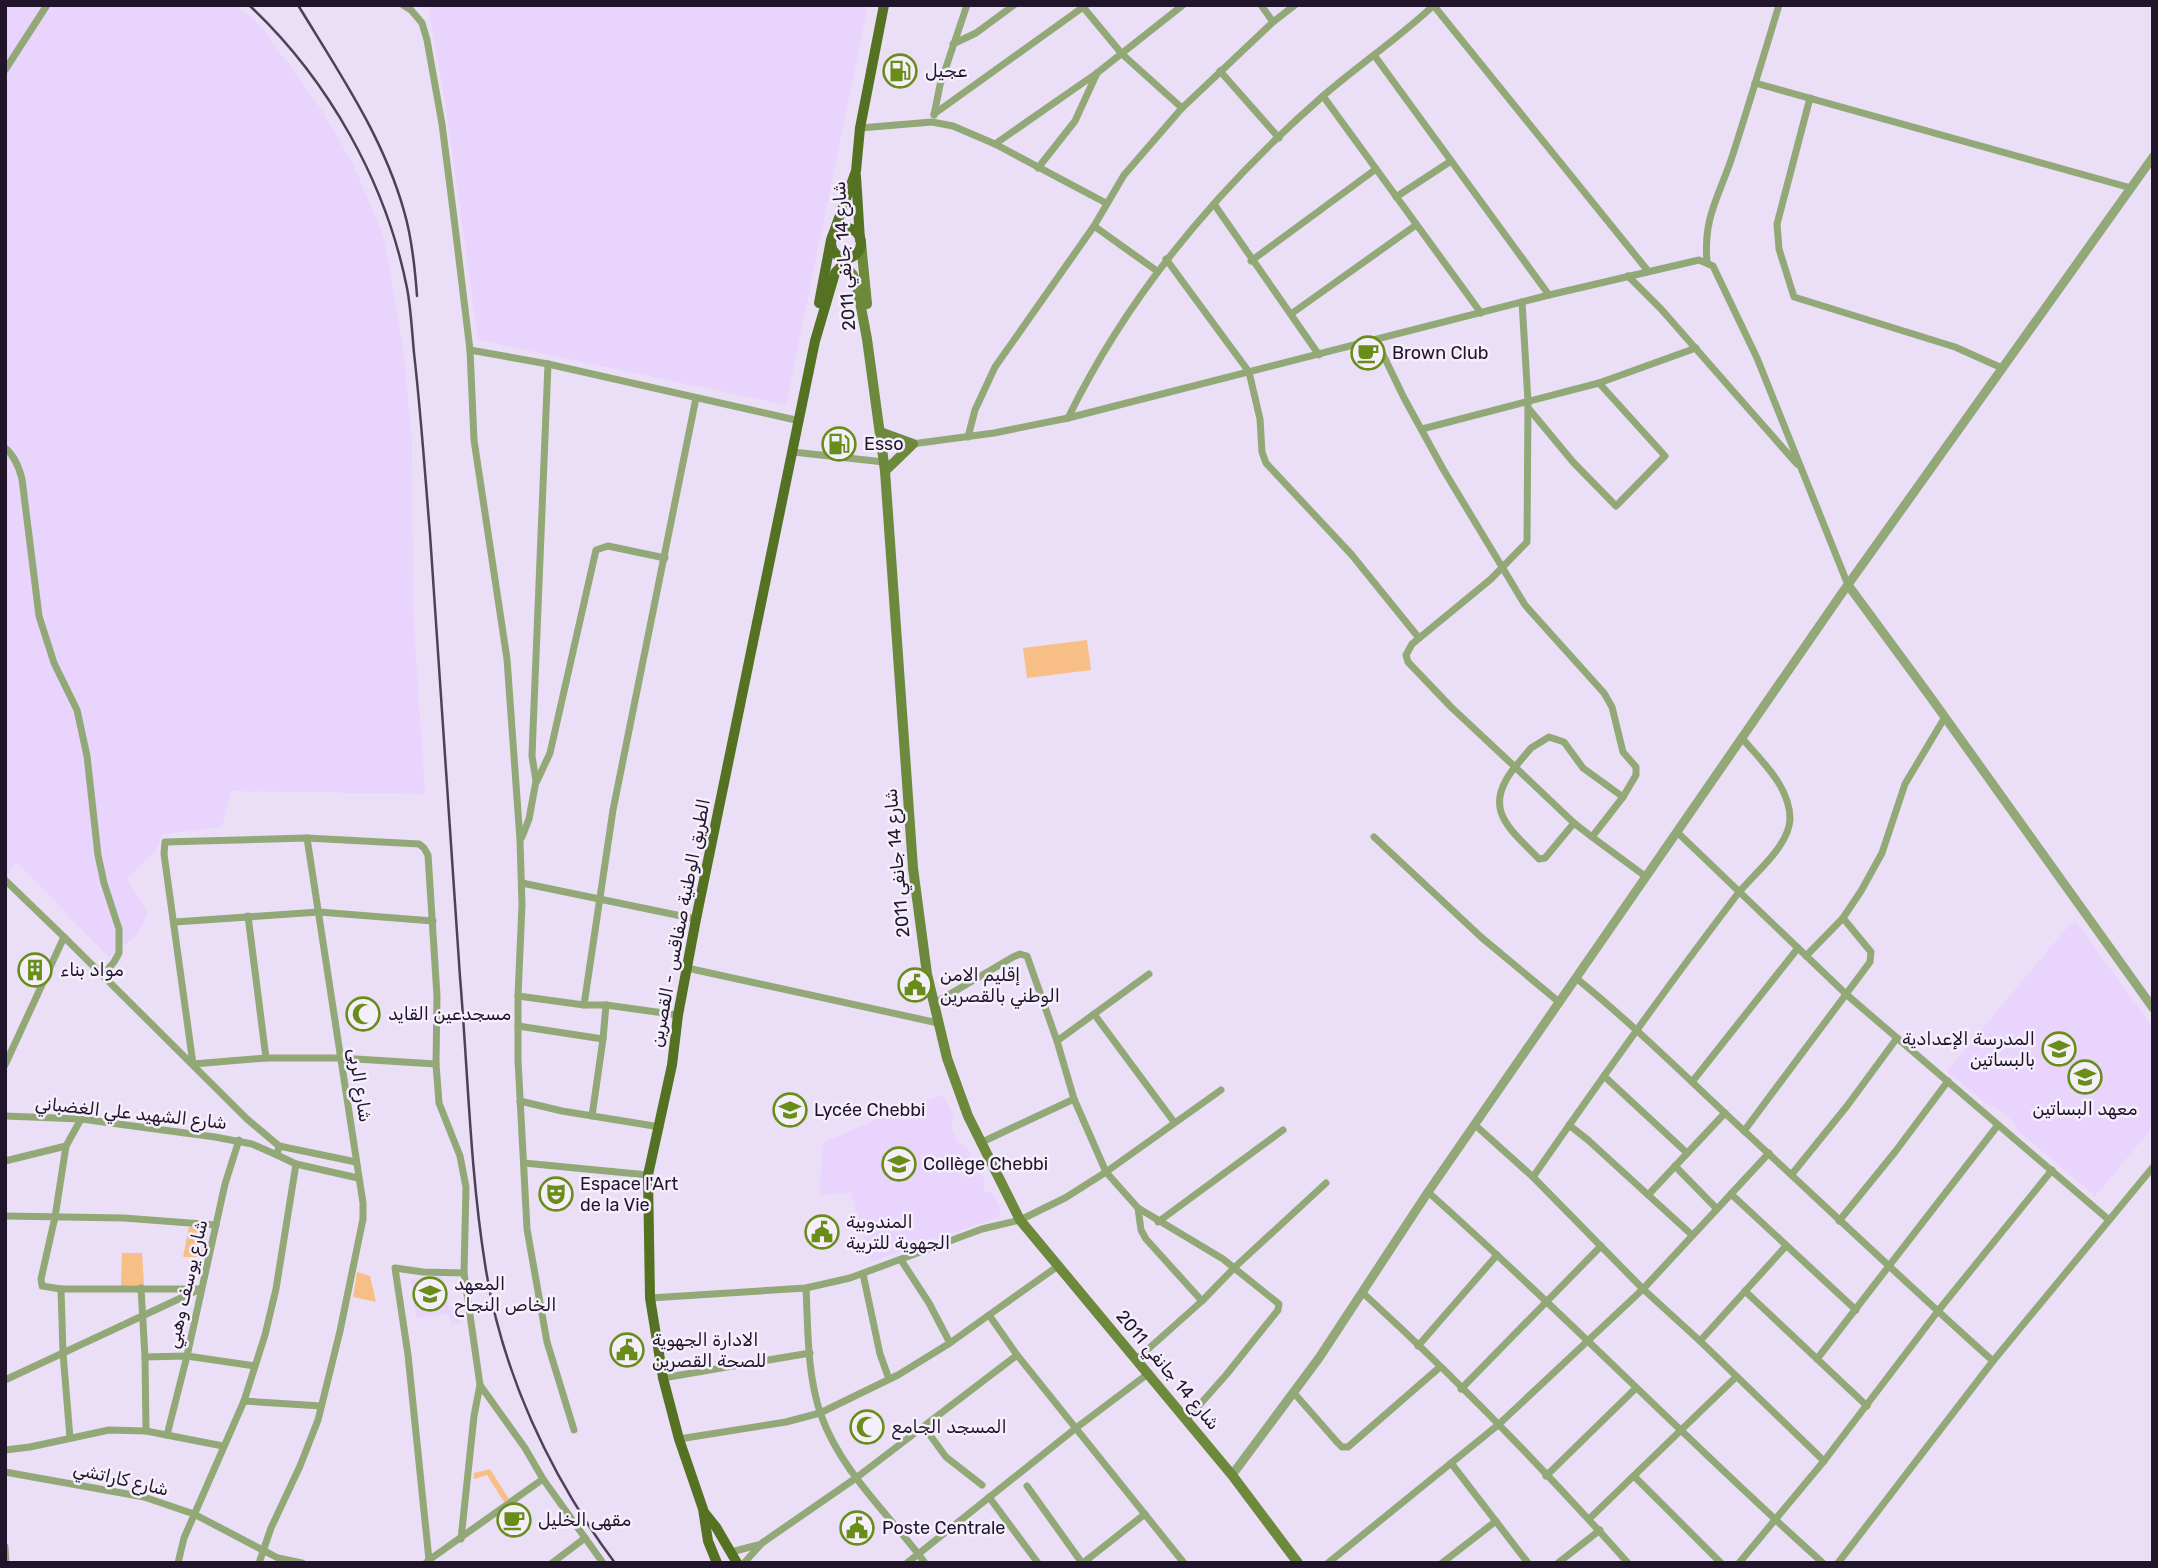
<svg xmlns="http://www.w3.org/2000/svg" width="2158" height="1568" font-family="Rubik,'Noto Sans Arabic',sans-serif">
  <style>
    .built { fill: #e8d4fd }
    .green { fill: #f7bf86 }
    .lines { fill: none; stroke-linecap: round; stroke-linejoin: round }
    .minor { stroke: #93a877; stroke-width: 7 }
    .tertiary { stroke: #93a877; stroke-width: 9 }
    .secondary { stroke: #6c893c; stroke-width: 10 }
    .primary { stroke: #557122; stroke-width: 10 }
    .rail { stroke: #4d4158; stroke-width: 2.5 }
    .labels { text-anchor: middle; stroke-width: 5; stroke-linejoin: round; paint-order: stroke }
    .poi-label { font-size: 18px; fill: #21152b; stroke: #f5effc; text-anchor: start }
    .street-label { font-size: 18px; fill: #21152b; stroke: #f5effc }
  </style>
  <rect width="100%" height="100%" fill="#ebdff8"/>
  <!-- built -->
  <g class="built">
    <path d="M5,5H235L260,25L323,112L354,166L385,240L403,347L412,440L413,612L425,794L231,791L222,827L163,834L155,852L127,879L148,913L137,935L109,957L16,862L5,879Z"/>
    <path d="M428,5H868L786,405L478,340L446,108Z"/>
    <path d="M2077,923L2153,1028V1127L2095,1196L2016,1129L2015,1123L1995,1106H1989L1947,1071L2070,924Z"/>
    <path d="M943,1095L954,1116L951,1127L957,1142L967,1146L985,1182L984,1192H991L1000,1209L999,1217L871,1262L851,1192L819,1196L823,1143L882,1117Z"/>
    <path d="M439,1276L445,1281L448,1306L460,1304L463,1322L452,1325L448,1314L416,1318L411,1279Z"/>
  </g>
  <!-- green -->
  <g class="green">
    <path d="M1087,640L1091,670L1027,678L1023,648Z"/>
    <path d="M189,1227L206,1228L208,1232L201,1257H183Z"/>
    <path d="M122,1253H142L144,1285L121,1286Z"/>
    <path d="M357,1272L370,1276L376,1302L353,1297Z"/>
    <path d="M490,1469L509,1499L504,1502L487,1475L474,1479V1473Z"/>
  </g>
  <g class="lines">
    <!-- minor -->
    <g class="minor">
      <path d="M403,5L411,10L422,23L427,40L442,124L454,218L470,350L474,440L507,659L520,840L522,905L518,996V1060L527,1229L547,1342L574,1430"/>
      <path d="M1261,5L1273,22"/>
      <path d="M1434,6L1648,271"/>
      <path d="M1083,7L1122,54L1182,108"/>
      <path d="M953,44L976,33L1014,5"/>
      <path d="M1374,55L1549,295"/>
      <path d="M5,70L47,5"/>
      <path d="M1220,71L1279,138"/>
      <path d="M1755,83L2131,188"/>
      <path d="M1323,96L1481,313"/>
      <path d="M1810,98L1777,224L1779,249L1794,297L1955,347L2002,368"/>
      <path d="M934,114L1086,5"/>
      <path d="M934,115L940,85L967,5"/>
      <path d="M860,128L932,122L953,126L995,144L1106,203"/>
      <path d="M995,144L1097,73L1183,5"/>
      <path d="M1038,168L1075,121L1097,73"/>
      <path d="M1396,197L1451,161"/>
      <path d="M1214,204L1319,355"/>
      <path d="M1094,226L1157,271"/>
      <path d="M1166,259L1249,372L1260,419L1262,452L1266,463L1351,554L1419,638"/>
      <path d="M1251,261L1376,169"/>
      <path d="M1707,262C1703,216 1720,195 1733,154C1749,104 1764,55 1779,5"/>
      <path d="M1628,276L1661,309L1797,464"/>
      <path d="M1522,302L1528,401L1527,542L1491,579L1412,644L1406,655L1408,662L1451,707L1515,767C1481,809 1509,828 1539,859L1545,858L1574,823"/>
      <path d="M1291,314L1416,225"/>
      <path d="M1376,340L1404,398L1443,469L1525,605L1604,693L1612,707L1623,752L1636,767V775L1623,797"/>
      <path d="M470,350L548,364L800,421"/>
      <path d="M1529,409L1573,462L1616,506L1665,456L1599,383"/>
      <path d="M1068,418C1129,293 1219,187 1323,96C1359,65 1400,37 1434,5"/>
      <path d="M1422,429L1599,383L1696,348"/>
      <path d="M968,437L975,410L995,367L1094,226L1124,175L1182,108L1273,22L1295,5"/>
      <path d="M5,448C15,456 19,467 22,479L39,616L54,663L77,710L87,756L98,855L104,883L119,929V953L114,962L103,975"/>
      <path d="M882,448L994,433L1068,418L1549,295L1699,260L1713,266L1757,358L1848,585"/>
      <path d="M793,452L884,462"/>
      <path d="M537,781L550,753L596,550L608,546L665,558"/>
      <path d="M1677,832L1847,995L2109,1220"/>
      <path d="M522,837L529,819L536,781L532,756L533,730L548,364"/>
      <path d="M1374,837L1481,937L1559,1002"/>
      <path d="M1592,837L1574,823L1515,767L1531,748L1549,737L1564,742L1583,768L1623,797L1592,837L1645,876"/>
      <path d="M307,838L419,844L424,848L428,855L437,996L436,1064L439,1103L460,1156L466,1187L464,1273"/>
      <path d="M5,880L64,937L5,1065"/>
      <path d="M522,883L696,919"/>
      <path d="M248,916L266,1058"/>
      <path d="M175,922L319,912L433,921"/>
      <path d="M64,937L247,1119L279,1146"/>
      <path d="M1806,956L1843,918L1861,891L1882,853L1905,784L1945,717"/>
      <path d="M687,968L938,1023"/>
      <path d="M1576,978C1634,1025 1687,1078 1742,1129C1825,1206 1908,1285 1993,1361"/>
      <path d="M518,996L584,1005"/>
      <path d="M933,1004L1013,957L1020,954L1027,956L1057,1041L1074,1099L1106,1172L1138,1208L1223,1259L1279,1304L1278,1310L1226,1375L1187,1419"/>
      <path d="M1094,1014L1174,1122"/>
      <path d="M678,1015L606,1005H584L613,810L696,398"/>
      <path d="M518,1026L603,1039"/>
      <path d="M1057,1041L1149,974"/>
      <path d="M1604,1076L1687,1153"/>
      <path d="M1692,1082L1798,948"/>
      <path d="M520,1101L562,1111L660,1127"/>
      <path d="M5,1116L81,1119L215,1137L252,1144L277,1155L279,1146L356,1162"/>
      <path d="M592,1116L603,1039L606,1005"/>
      <path d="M1474,1124L1533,1177L1643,1289L1700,1341L1824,1461"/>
      <path d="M1569,1125L1588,1140L1692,1235"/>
      <path d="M1744,1131L1870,962L1871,952L1843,918"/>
      <path d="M980,1143L1074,1099"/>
      <path d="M66,1146L55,1217L41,1279L42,1286L61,1289H201"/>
      <path d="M277,1155L296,1164L358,1178"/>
      <path d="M5,1161L66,1146L81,1119"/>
      <path d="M524,1163L648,1175"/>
      <path d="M1675,1166L1717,1209"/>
      <path d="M1792,1174L1847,1106L1897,1038"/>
      <path d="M1533,1177C1599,1082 1666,988 1736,896C1753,874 1789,847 1790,819C1790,786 1761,761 1742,738"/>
      <path d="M1428,1192C1563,1312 1688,1442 1823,1563"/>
      <path d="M1731,1194L1856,1310"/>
      <path d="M1648,1195L1725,1113"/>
      <path d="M1138,1208L1141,1230L1146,1239L1202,1301"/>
      <path d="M5,1216L124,1218L216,1225"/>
      <path d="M1839,1221L1895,1152L1948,1081"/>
      <path d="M1158,1222L1283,1130"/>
      <path d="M901,1260L929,1303L950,1343"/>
      <path d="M1058,1266L989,1315L1017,1355L1184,1563"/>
      <path d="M863,1274L880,1354L889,1379"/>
      <path d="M141,1288L145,1357L146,1431"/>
      <path d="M806,1288C808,1329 807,1375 821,1415C841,1472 890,1515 925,1563"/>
      <path d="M61,1289L63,1353L70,1438"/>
      <path d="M1745,1291L1867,1406"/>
      <path d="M1363,1293C1456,1378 1544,1469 1628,1563"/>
      <path d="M650,1298L806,1288L850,1278L982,1229L1020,1220L1065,1198L1106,1172L1221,1090"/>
      <path d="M1700,1341L1786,1246"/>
      <path d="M1418,1346L1497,1255"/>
      <path d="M145,1357L187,1356L255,1366"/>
      <path d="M1137,1359L1202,1301L1235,1267L1326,1183"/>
      <path d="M1817,1359L1998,1125"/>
      <path d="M663,1378L810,1353"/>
      <path d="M5,1380L198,1290"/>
      <path d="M1461,1389L1601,1246"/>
      <path d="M1294,1393L1337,1442L1342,1447H1348L1440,1367"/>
      <path d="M244,1401L321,1406"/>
      <path d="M924,1427L946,1457L982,1485"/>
      <path d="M167,1435L187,1356L225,1184L239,1140"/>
      <path d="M679,1439L786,1422L820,1413L898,1375L950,1343L989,1315"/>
      <path d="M5,1450L30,1447L109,1430L146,1431L223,1446"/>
      <path d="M1451,1463L1528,1563"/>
      <path d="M5,1472L144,1497L194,1514L278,1558L302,1563"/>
      <path d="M1546,1476L1636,1388"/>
      <path d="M1634,1476L1721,1563"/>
      <path d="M543,1479L603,1563"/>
      <path d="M1027,1486L1082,1563"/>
      <path d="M989,1497L1038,1563"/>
      <path d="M1589,1519L1736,1377"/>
      <path d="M5,1547L6,1563"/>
      <path d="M731,1552L758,1545"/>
      <path d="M429,1560L543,1479L525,1448L480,1385"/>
      <path d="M178,1563L184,1538L244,1401L265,1335L276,1289L296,1164"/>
      <path d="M259,1563L271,1528L300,1466L318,1420L340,1331L363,1219V1203L307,838L165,842L164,854L193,1064L266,1058H340L436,1064"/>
      <path d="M426,1563L429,1560L408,1355L395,1268L423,1272L464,1273L480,1385L474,1416L461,1539"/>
      <path d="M552,1563L585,1538"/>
      <path d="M744,1563L762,1543L856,1478L1017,1355"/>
      <path d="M907,1563L1076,1428L1149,1373"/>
      <path d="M1083,1563L1145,1514"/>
      <path d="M1328,1563L1498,1425L1643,1289L1769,1153"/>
      <path d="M1442,1563L1496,1521"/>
      <path d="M1558,1563L1600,1530"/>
      <path d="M1739,1563L1824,1461L1938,1311L2052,1170"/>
      <path d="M1838,1563L1993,1361L2153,1167"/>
    </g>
    <!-- tertiary -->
    <g class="tertiary">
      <path d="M1848,585L1929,695L2153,1008"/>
      <path d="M1232,1475L1319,1358L1428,1192L1842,593L2153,157"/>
    </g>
    <!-- secondary -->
    <g class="secondary">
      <path d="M861,243L867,304"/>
      <path d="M839,257L853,275L857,286L867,339L885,471L913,868L927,974L947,1058L968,1116L1020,1220L1232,1475L1298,1563"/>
      <path d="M880,432L913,444L885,471"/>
    </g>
    <!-- primary -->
    <g class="primary">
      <path d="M856,176L860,240"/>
      <circle cx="846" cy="243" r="15"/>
      <path d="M819,303L831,240L856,171L860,128L884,5"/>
      <path d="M704,1512L716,1527L737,1563"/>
      <path d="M717,1563L708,1541L703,1509L679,1439L663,1378L650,1298L648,1175L672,1065L678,1015L696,919L815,341L835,273L849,258"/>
    </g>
    <!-- rail -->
    <g class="rail">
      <path d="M249,5C328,79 386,182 407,288C411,309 412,332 414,353C421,414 425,474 430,534C441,681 450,829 460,977C468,1072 470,1169 485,1264C501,1371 550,1476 615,1563"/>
      <path d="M298,5C338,71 383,136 404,211C412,238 415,268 417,296"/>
    </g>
  </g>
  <!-- icons -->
  <defs>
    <symbol id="fuel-ring" viewBox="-11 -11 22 22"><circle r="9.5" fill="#f5effc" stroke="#688d18" stroke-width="1.5"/><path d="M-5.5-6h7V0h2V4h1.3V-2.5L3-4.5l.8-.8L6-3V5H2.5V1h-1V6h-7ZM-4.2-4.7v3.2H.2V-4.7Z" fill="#688d18"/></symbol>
    <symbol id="cafe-ring" viewBox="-11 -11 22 22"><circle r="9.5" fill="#f5effc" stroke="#688d18" stroke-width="1.5"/><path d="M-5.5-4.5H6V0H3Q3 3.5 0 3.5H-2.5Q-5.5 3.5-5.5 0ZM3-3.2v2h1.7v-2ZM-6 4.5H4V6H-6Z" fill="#688d18"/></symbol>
    <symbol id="building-ring" viewBox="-11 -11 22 22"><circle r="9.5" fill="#f5effc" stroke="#688d18" stroke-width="1.5"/><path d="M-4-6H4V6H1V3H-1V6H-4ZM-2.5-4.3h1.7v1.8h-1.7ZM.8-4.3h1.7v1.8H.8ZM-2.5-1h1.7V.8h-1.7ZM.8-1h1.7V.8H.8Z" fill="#688d18"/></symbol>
    <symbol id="civic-ring" viewBox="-11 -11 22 22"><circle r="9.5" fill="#f5effc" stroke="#688d18" stroke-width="1.5"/><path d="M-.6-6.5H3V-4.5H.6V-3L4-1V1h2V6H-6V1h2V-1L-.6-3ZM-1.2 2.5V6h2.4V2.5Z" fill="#688d18"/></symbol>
    <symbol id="mosque-ring" viewBox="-11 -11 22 22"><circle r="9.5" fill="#f5effc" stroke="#688d18" stroke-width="1.5"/><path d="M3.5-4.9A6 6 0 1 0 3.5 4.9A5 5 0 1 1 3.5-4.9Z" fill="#688d18"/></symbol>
    <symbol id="school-ring" viewBox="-11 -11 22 22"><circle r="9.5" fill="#f5effc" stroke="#688d18" stroke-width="1.5"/><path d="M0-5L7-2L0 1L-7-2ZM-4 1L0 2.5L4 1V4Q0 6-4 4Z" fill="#688d18"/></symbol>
    <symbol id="theatre-ring" viewBox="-11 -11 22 22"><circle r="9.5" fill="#f5effc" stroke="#688d18" stroke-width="1.5"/><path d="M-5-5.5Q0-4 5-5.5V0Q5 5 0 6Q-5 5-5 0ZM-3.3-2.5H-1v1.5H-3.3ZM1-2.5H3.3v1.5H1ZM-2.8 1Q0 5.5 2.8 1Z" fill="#688d18"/></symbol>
  </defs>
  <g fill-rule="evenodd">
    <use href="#fuel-ring" x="881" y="52" width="38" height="38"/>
    <use href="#cafe-ring" x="1349" y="334" width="38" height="38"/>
    <use href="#fuel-ring" x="820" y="425" width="38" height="38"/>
    <use href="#building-ring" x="16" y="951" width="38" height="38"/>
    <use href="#civic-ring" x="896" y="966" width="38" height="38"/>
    <use href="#mosque-ring" x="344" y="995" width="38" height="38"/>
    <use href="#school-ring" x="2040" y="1030" width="38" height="38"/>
    <use href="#school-ring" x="2066" y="1058" width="38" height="38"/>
    <use href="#school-ring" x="771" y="1091" width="38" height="38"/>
    <use href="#school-ring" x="880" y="1145" width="38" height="38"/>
    <use href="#theatre-ring" x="537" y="1175" width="38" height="38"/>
    <use href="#civic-ring" x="803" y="1213" width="38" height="38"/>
    <use href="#school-ring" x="411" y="1275" width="38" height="38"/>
    <use href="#civic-ring" x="608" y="1331" width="38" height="38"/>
    <use href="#mosque-ring" x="848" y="1408" width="38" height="38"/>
    <use href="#cafe-ring" x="495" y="1501" width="38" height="38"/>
    <use href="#civic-ring" x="838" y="1509" width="38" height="38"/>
  </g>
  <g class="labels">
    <!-- poi labels -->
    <g class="poi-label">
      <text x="925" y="77">عجيل</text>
      <text x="1392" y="359">Brown Club</text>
      <text x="864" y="450">Esso</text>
      <text x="60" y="976">مواد بناء</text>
      <text x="940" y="981">إقليم الامن<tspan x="940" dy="21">الوطني بالقصرين</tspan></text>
      <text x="388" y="1020">مسجدعين القايد</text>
      <text x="2035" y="1045" text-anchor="end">المدرسة الإعدادية<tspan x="2035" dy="21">بالبساتين</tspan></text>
      <text x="2085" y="1115" text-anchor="middle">معهد البساتين</text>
      <text x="814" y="1116">Lycée Chebbi</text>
      <text x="923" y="1170">Collège Chebbi</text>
      <text x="580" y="1190">Espace l'Art<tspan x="580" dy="21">de la Vie</tspan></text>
      <text x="846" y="1228">المندوبية<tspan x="846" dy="21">الجهوية للتربية</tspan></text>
      <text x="454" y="1290">المعهد<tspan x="454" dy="21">الخاص النجاح</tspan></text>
      <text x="652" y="1346">الادارة الجهوية<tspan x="652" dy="21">للصحة القصرين</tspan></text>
      <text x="892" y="1433">المسجد الجامع</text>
      <text x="538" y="1526">مقهى الخليل</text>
      <text x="882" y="1534">Poste Centrale</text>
    </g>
    <!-- street labels -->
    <g class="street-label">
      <text transform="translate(844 256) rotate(-94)" y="6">شارع 14 جانفي 2011</text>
      <text transform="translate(897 863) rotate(-95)" y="6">شارع 14 جانفي 2011</text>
      <text transform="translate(680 923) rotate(-79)" y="6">الطريق الوطنية صفاقس - القصرين</text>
      <text transform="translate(360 1085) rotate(81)" y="6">شارع الربى</text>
      <text transform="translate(131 1113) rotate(6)" y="6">شارع الشهيد علي الغضباني</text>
      <text transform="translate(187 1284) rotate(-77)" y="6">شارع يوسف وهبي</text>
      <text transform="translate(1168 1370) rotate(50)" y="6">شارع 14 جانفي 2011</text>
      <text transform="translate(121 1479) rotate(13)" y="6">شارع كاراتشي</text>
    </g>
  </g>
  <!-- border -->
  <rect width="2158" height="1568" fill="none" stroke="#21152b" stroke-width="14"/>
</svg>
